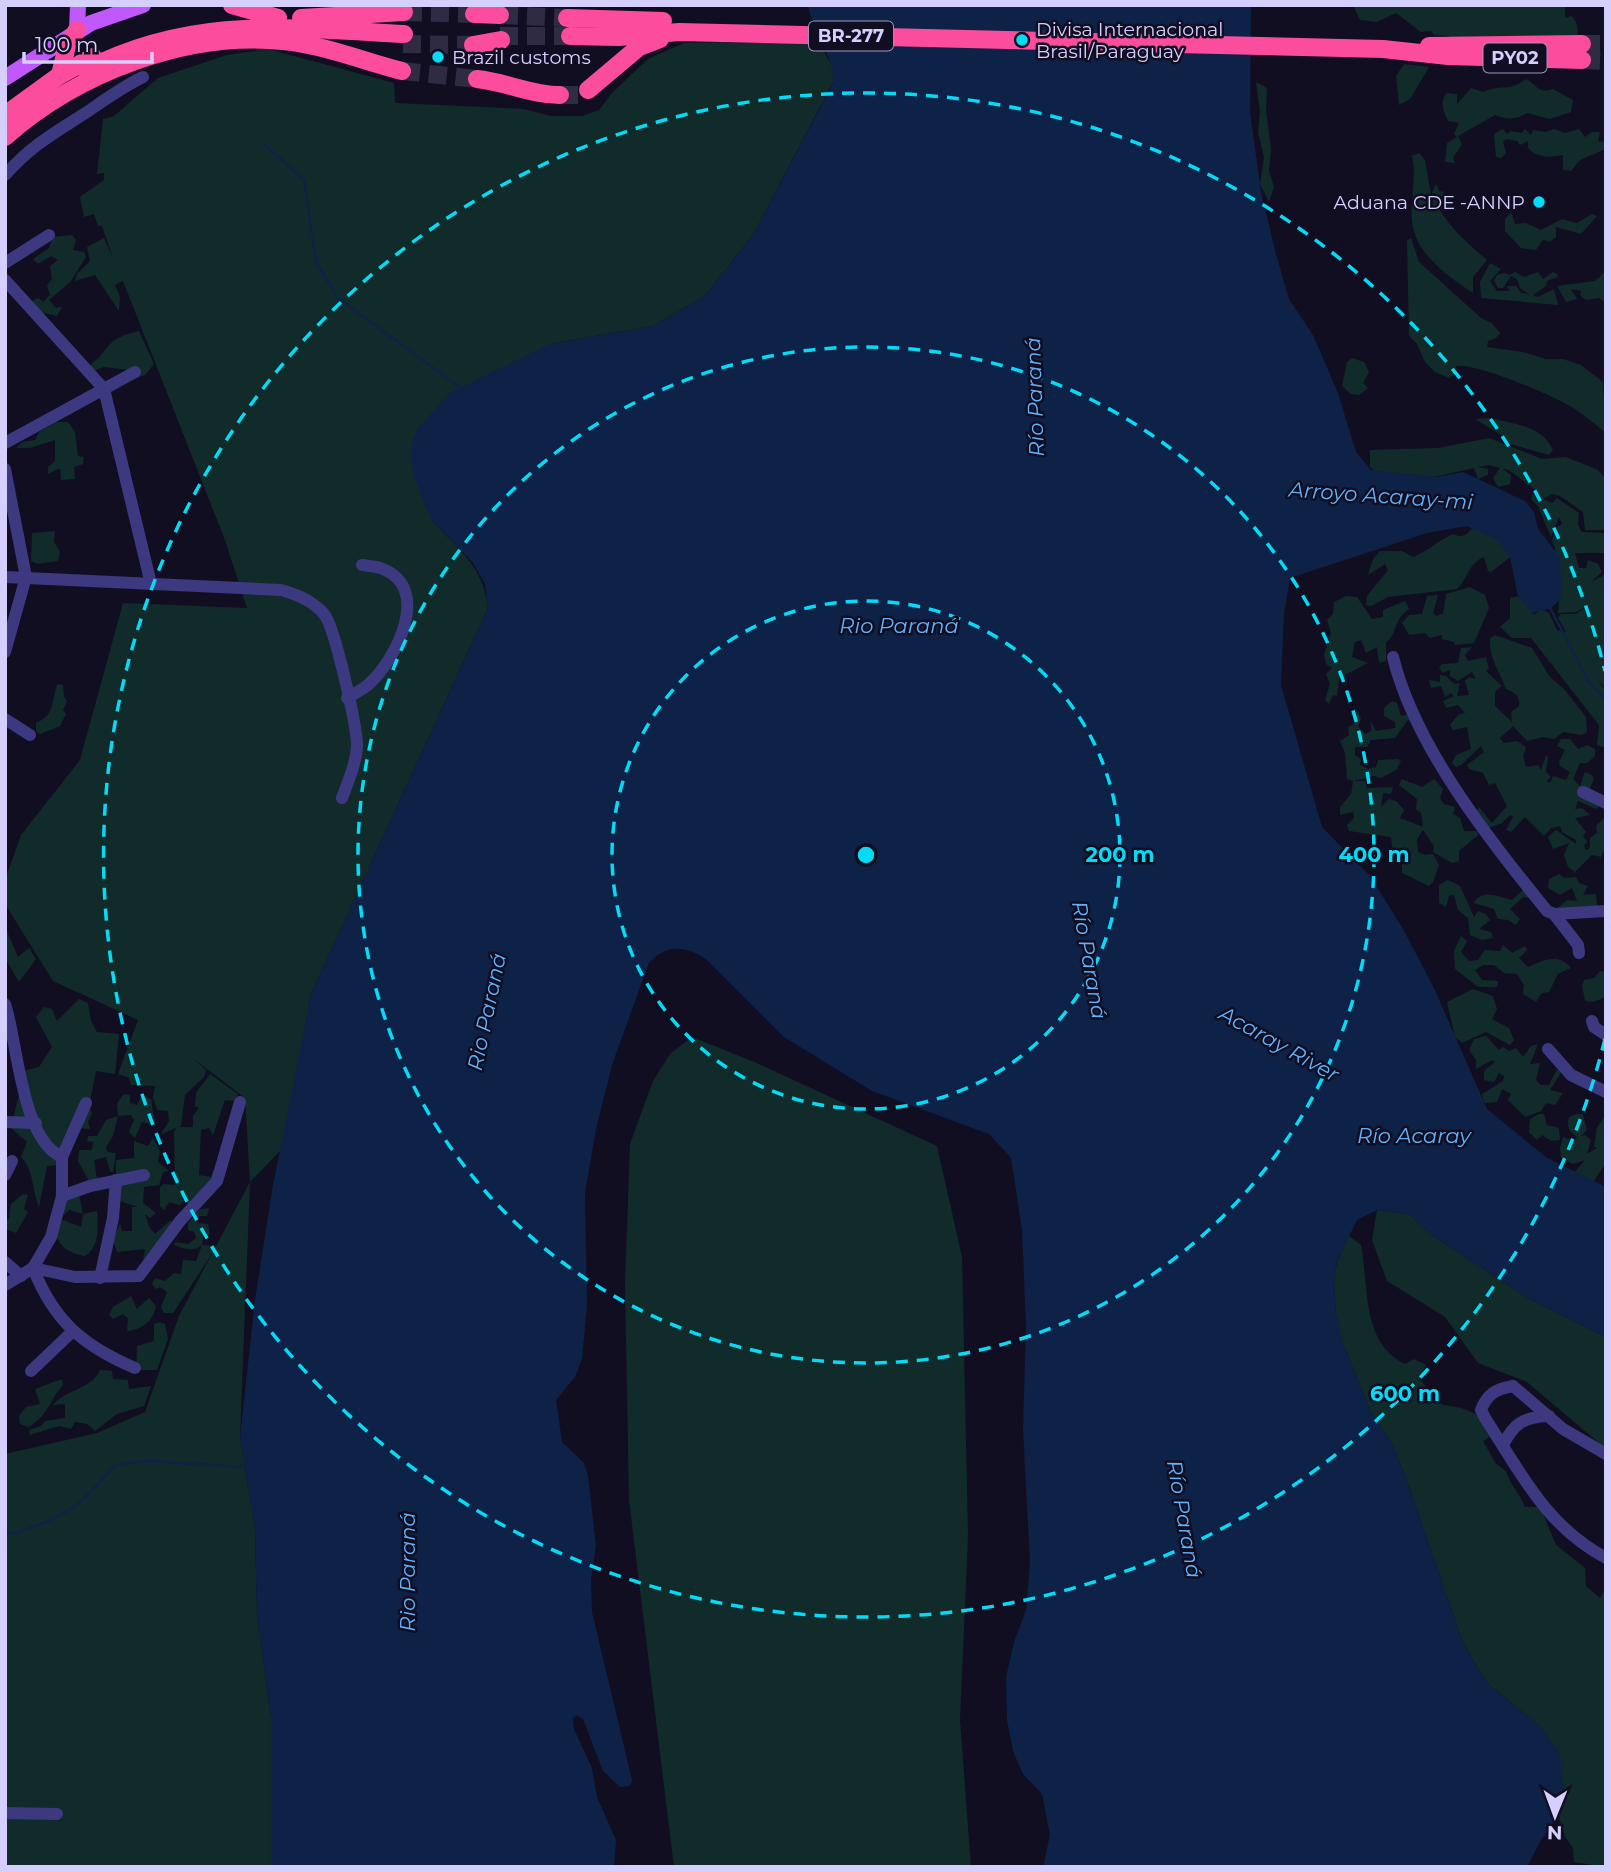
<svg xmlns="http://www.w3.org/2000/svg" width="1611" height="1872" font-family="Montserrat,sans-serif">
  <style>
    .green { fill: #112b2b }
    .water { fill: #0d2246 }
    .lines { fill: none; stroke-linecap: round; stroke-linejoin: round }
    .stream { stroke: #0d2246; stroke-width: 2.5 }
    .highway-tunnel { stroke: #2e2b43; stroke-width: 18; stroke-dasharray: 18 9; stroke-linecap: butt }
    .minor { stroke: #3d3980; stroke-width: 12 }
    .major { stroke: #c158fc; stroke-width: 16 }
    .highway { stroke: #fc4c9e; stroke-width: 18 }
    .ring { fill: none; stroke: #04dbf6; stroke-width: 3.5; stroke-dasharray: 12 9 }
    .poi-dot { fill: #04dbf6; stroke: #110e22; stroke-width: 2.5 }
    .labels { text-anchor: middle; stroke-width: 5; stroke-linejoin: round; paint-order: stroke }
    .shield { fill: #110e22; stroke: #9a95bc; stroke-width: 2 }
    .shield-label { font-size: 18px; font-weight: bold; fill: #d5cffe }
    .poi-label { font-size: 19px; fill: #d5cffe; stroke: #110e22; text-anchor: start }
    .water-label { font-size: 21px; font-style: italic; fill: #5fb2fd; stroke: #110e22 }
    .centre { fill: #04dbf6; stroke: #110e22; stroke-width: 3.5 }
    .ring-label { font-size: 21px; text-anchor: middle; font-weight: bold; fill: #04dbf6; stroke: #110e22; stroke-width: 5; stroke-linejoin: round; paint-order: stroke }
  </style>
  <rect width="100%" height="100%" fill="#110e22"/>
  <!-- green -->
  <g class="green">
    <path d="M1353,5H1565V18L1572,16C1577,23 1579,27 1577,36L1456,48L1449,36L1434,35L1431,31L1421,32L1396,13L1377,22L1360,20Z"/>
    <path d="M684,43H819L834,69L833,82L754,233L705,296L653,326L550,344L432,520C459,551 483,565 488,608L311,994L282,1149L250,1182L240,1437L255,1530L257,1615L271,1718V1867H5V1454L97,1433L145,1412L179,1316L250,1182L245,1098L194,1059L206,1070L204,1077L185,1095L181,1126L161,1134L169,1121L168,1111L157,1110L153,1097L155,1086L131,1085L129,1078L118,1074L138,1020L53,981L5,904V880L21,835L80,760L123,603L247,608L225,540L123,281L115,285L120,297L119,311L95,275L75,281L77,274L90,261L87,247L104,238L113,258L102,226H98L94,214L84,217L80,197L104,180V173L97,174L103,119L114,116L158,78L227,55L268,49L394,83L395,103L524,109L551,116H582L599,110L612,93L648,59Z"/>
    <path d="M1404,64L1429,67L1410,99L1399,105L1396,76Z"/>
    <path d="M1526,79C1538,86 1538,94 1553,89L1573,100L1571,112L1550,119L1527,113C1516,120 1507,120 1495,115L1458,136L1462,144L1453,158L1455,163L1445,162L1447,143L1457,137L1454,134L1459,123L1448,121C1443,111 1440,103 1446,93L1457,94V104L1471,88L1483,92C1500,84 1509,92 1526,79Z"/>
    <path d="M1256,82L1267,88L1266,110L1271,149L1269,171L1274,187L1269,202L1260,184L1264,157L1258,132L1260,112Z"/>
    <path d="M1503,129L1507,134L1511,131L1522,133L1525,129L1531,135L1533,130L1545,132L1554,129L1565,133L1579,129L1585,137L1592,132H1600L1598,141L1606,142V149L1580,160L1571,171L1563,170V155C1551,157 1538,159 1528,148V141L1520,145L1517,141L1506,139L1503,142L1506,153L1501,158L1496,157L1494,134Z"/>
    <path d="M1419,153L1425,160L1431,195L1436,184L1439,191L1444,192L1439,209C1451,229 1469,245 1487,260L1473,277V293C1448,276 1415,254 1412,221C1410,199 1417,178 1412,156Z"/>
    <path d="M1511,212L1515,224L1526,223L1541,230L1562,219L1577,223L1592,214L1597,216L1581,234L1556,227V237L1550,242L1543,240L1536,250L1521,248L1505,231V219Z"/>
    <path d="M72,235L76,240L73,250L84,252L86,257L71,281L49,300L56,308L62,307L57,316L40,312L32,301L38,298L43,302L50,295L47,285L52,279L50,266L58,260L51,256L38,264L33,259L49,248L53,237Z"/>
    <path d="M1411,238L1419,262L1481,318L1492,323L1500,333L1496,338L1488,341L1487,347L1523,352L1546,359H1563L1581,365L1603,382L1606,433C1595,424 1582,413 1570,406C1552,395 1474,362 1456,366L1455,374L1449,378L1435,372L1425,362L1417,344L1409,336L1407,240Z"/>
    <path d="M1490,263L1501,269L1490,281L1497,291H1510L1507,286H1516L1521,293L1529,294L1520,288L1517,279L1511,276L1503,288H1498L1494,281L1497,275L1504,273L1509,275L1515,272L1524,277L1538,272L1543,279L1553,272L1557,274L1558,277L1547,281L1546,286L1533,295L1538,297L1554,289L1558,305L1481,298L1480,282Z"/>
    <path d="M1606,271V303L1599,298L1586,300L1580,295L1582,291L1571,289L1577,299L1566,302L1557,286L1595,281Z"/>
    <path d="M139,331L154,364L145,375L134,379L129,370L104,367L93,371L89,368C92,361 97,361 101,355C112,340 120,335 139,331Z"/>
    <path d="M1352,358L1364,362L1369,372L1363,383L1368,388L1359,395L1351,394L1342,386L1347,362Z"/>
    <path d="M1490,418C1513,424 1542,425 1553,450L1549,455L1503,442L1501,435L1475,419Z"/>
    <path d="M56,422H68L75,432L78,456L84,457L83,464L74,467L75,479L61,480L60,468L48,474V467L55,461V440L30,448H16L22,442L35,440L39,432Z"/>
    <path d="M1489,438L1542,459L1566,457L1598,470L1606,479V530H1585L1583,512L1560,496L1552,494L1543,499L1552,503L1557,498L1579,513L1578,525L1582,532L1606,533V553H1575L1579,568H1586L1588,560L1598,564L1602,572L1591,582L1606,574V688L1597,680L1606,690V748L1597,745L1599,725L1531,638H1512L1500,627L1510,618V598L1520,596L1534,615L1541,609L1549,613L1557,630L1566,632L1558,618L1561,614H1576L1587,606L1576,612L1558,613C1561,582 1562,568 1552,540L1556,528L1562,524L1559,517L1551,537L1538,506L1531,499L1533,493L1541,498L1538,492L1509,470L1503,469L1511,475L1510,484L1498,487L1493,478L1500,468L1489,465L1478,467L1488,469V475L1478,479L1474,468L1435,477L1375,471L1370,467V450L1438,448Z"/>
    <path d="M1491,525L1513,555L1491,572L1488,571L1484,557C1468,563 1468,579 1457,589L1388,597L1371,606L1366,605L1367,596L1388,570L1385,564L1368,575L1373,559L1380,551H1402L1413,557C1428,551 1439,540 1453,534C1465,539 1466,534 1474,527Z"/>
    <path d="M55,531L54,542L60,552L58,561L38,564L31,561L32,533Z"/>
    <path d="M1470,587L1485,595L1489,608L1474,643L1455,645L1454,642L1442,639V635L1430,638L1425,633L1409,635L1402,623L1409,615L1422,614L1427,596L1438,595L1433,613L1436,616L1443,614L1446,594Z"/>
    <path d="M1346,596L1357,597L1372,619L1383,617V610L1405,601L1409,609C1392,621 1398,634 1386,642V661L1379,663L1377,647L1366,653L1361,640L1355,642L1352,657L1368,663L1339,678L1337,696L1333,695L1329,704L1325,700L1330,684L1326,674L1332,668L1326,664L1324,655L1331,633L1327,620L1333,614L1334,602Z"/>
    <path d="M1495,635L1532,648L1550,677L1564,689L1586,717L1587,732L1582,735L1563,732L1554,739L1543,737L1527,741L1513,726L1500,738L1504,743L1517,741L1526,747L1523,756L1526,767L1538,765L1541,770L1546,755L1548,757L1546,772L1551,777L1547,781L1550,783L1553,776L1566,780L1570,772L1560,766L1559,762L1565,750L1557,746L1561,739H1570L1578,749L1587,745L1595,749V756L1587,763H1580L1573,779L1580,786L1585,772L1592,775L1594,779L1589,790L1602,803L1596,809L1578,801L1575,809L1582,808L1590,815L1575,818L1586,832L1583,836L1587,841L1584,846L1586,850L1590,848V838L1597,833L1596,826L1604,818L1603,798L1606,793V846L1601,857L1592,855L1575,872L1568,867L1564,855L1569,843L1553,849L1548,837L1556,830L1576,844V840L1562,832L1560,826L1551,828L1544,836L1525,817L1511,832L1506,830L1513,817L1510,815L1502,823L1488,828L1476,812L1479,807L1492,823L1507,806L1495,783L1489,785L1483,773L1469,769L1467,765L1484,752L1481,746L1461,765L1456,767L1452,763L1456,755L1471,749L1467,727L1453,730L1450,725L1458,715L1465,713L1458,705L1446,708L1443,701L1454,696L1451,693L1445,697L1441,686L1431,688L1429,680L1440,682V675L1446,676L1454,684L1460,683L1457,696L1469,695L1465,681L1469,677L1476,679L1472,672L1458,681L1450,676V670L1443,673L1439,668L1442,664L1458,663L1461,648L1472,647L1465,655L1468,661L1486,657L1489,669L1486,671L1502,686L1495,692V706L1512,722L1511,712L1519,706C1520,695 1515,693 1506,689C1500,671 1489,660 1490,638Z"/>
    <path d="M57,684L63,685L64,697L67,701L63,710L66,714L60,726L40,734L36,731V723C54,716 52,702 57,684Z"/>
    <path d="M1392,701L1397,703L1401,716L1409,714L1414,719L1407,721L1395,738L1371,740L1367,747H1355V755L1361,759L1360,765L1368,769L1376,767L1378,760L1398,759L1401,761L1396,770L1381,778L1374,776L1354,781H1365L1367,788L1393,787L1391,794L1383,793L1381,807L1389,799L1396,801L1404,810L1400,818L1423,827L1421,813L1416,809L1417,799L1399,785L1402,779L1422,787L1434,779L1443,789L1440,798L1444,804L1455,807L1453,814L1460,818L1464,831H1477L1478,835L1459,851V861L1452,863L1433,852L1434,846L1423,830L1417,839L1418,852L1425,855L1433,854L1439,865L1433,882L1429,886L1402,873V859L1393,855L1391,837L1349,831L1347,825L1354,818L1353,812L1340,815V807L1351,794L1353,781L1347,779L1345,753L1340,741L1349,735L1348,727L1357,722L1350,713L1358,711L1361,719L1358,726L1365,734L1371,731V721L1376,731L1395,728V722L1384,716V708Z"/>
    <path d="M1559,874L1564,878L1576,877L1579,883L1588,886L1583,895L1596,894L1597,906L1558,908L1567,900L1577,901L1572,888L1560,895L1548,888L1549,879Z"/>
    <path d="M1448,880L1460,886L1474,917L1478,911L1486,914L1490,920L1479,929L1491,932L1493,938L1482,940L1470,935L1468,918L1458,910L1454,895L1449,896L1446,907L1439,903V885Z"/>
    <path d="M1525,888L1530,898L1523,897L1510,909L1520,919L1516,925L1508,920L1498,919L1494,909L1474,903C1482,888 1499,897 1512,900Z"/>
    <path d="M5,927L18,957L29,948L36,959L19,982L5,958Z"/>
    <path d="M1461,936L1467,941L1461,952L1469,961L1478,960L1485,950L1500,951L1503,945L1512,953L1525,946L1527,950L1519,958L1528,967C1542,961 1558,952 1571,968L1558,974L1549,992L1542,993L1536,1002L1523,994L1524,985L1517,974L1504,973L1494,965H1483L1475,970L1482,980L1498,981L1497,987H1478L1455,969L1454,951Z"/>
    <path d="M1600,971L1606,972V997L1593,1002L1585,1001L1582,986L1584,980L1594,978Z"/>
    <path d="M1473,989L1493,996L1497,1009L1492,1019L1509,1028L1514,1040L1510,1045L1486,1032L1462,1043L1455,1037L1447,1002Z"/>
    <path d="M79,999L88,1003L91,1021L97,1032L119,1034L115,1074L96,1071L89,1107L92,1113L88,1122L90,1129L75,1128L59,1165L47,1166L39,1207C32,1191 34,1169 21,1157L27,1142L11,1128C14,1111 21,1094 21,1077L27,1070L39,1067L52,1047L36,1017L44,1007L52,1009L57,1021Z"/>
    <path d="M1486,1036L1499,1050L1503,1047L1509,1051L1516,1048L1523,1057L1531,1046L1538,1044L1530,1064L1540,1063L1536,1080L1541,1085H1549L1557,1069L1561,1073L1550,1090L1563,1093L1555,1105L1546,1103L1541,1111L1525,1117L1508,1100L1511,1094L1502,1089L1497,1102L1484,1103L1482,1094L1503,1081L1504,1076L1499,1073L1494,1082L1484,1080V1071L1495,1062L1492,1060L1476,1069V1060L1469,1050L1474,1039Z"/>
    <path d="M692,1037L752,1061L937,1146L962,1257L968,1535L960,1720L971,1867H674L629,1500L625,1285L630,1144L653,1081L670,1054Z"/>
    <path d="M210,1074L238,1094L233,1101L225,1100L213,1135L209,1128L201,1130L199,1175L211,1177L213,1170L222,1171L196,1209L184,1200L180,1205L169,1202L164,1210L160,1206V1188L163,1184L175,1185L174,1132L177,1127H193V1116L199,1108L195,1106L196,1093Z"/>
    <path d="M124,1094L130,1095V1103L137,1105L141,1096L151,1099L155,1125L142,1122L135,1138L129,1132L134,1120L131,1115L118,1116L113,1136L106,1147L107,1152L116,1153L113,1172L110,1171L106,1157L94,1160L97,1179L89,1181L78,1161L79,1150H92L93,1142L87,1141L88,1136H97L106,1120L118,1116L117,1103Z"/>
    <path d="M1539,1114H1544L1547,1125L1559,1128L1560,1140L1551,1141L1542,1135L1537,1140L1529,1132L1530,1119Z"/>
    <path d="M1576,1114H1583L1587,1130L1581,1136L1585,1135L1591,1140L1587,1154L1597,1148L1594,1146L1597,1127L1606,1115V1163L1593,1182L1574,1173L1585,1160L1573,1164L1561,1158L1560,1148L1563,1137L1574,1141L1577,1137C1569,1131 1566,1127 1569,1117Z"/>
    <path d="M153,1138L160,1151L158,1162L169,1171L163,1172L159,1185L144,1187L143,1203L156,1213L150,1218L145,1214L149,1227L155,1234L171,1220L174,1227L143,1260L145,1249L117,1252L113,1240L120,1223L122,1231H132V1207H138L116,1200V1160L134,1158V1141L148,1146Z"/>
    <path d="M23,1194L28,1195L24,1209L28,1212L16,1233L5,1229V1221L9,1219L11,1204Z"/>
    <path d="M79,1194L83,1214L97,1211C98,1226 100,1247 85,1256C69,1253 56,1246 55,1228L63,1220L81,1227L83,1214L69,1210L64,1215L60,1212L63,1198Z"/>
    <path d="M209,1208L207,1216H198V1223L208,1224L210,1234L204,1235L202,1245L217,1246L173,1313H164L161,1307L167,1292L160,1287L156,1289L152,1284L155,1278L165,1281L174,1273L181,1274L183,1260L196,1261L202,1245C194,1252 184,1249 174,1245L175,1242L188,1244L196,1238L194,1232L188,1230V1223L200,1209Z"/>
    <path d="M1377,1210L1409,1214L1432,1235L1528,1298L1606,1337V1449L1527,1382L1478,1363L1445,1317L1387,1281L1372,1240Z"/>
    <path d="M1349,1236L1361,1245C1369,1286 1361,1343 1405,1364L1414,1359L1426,1365L1419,1379L1443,1405C1468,1408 1480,1413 1496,1433L1483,1441L1496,1464L1506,1471C1510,1485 1519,1492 1525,1507H1540L1556,1545L1585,1568L1586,1586L1600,1598L1606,1589V1867L1574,1862L1573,1848L1565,1837L1559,1817L1564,1793L1540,1726L1487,1683L1463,1643L1403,1470L1390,1440L1370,1410L1344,1346L1336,1314L1334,1279L1337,1262Z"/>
    <path d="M131,1296L137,1309L149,1298L156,1306C154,1321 141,1330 127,1331L128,1318L123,1314L113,1319L109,1315L113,1307Z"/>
    <path d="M160,1322L165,1324L168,1339L157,1370H136L137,1346L154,1341V1324Z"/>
    <path d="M100,1370L112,1371L113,1379L128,1380L129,1389L151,1386L144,1406L117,1414L95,1431L87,1424L75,1422L71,1429L59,1426L30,1435L29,1430L41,1426L45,1421L65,1418V1404L53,1405C67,1388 91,1390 100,1370Z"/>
    <path d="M62,1379L63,1385C49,1401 49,1414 29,1427L20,1424L19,1416L26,1407L40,1404L35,1389Z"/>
  </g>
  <!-- water -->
  <path class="water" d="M808,5H1251L1250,112L1261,192L1276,254L1289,299L1313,335L1338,393L1356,452L1371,470L1437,477L1463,472L1525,501L1534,512L1538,529L1560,557L1562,598L1550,609L1532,613L1518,596L1510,557L1497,540L1467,526L1427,533L1290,578L1284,614L1281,685L1322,827L1370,876L1403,929L1434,988L1487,1109L1547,1158L1606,1187V1337L1528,1298L1432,1235L1409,1214L1377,1210L1357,1220L1337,1261L1334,1279L1336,1314L1344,1346L1370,1410L1390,1440L1403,1470L1463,1643L1487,1683L1540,1726L1560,1754L1564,1793L1559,1817L1541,1840L1527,1867H1043L1050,1835L1042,1794L1023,1774L1013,1751L1007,1720L1006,1677L1014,1642L1026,1610L1030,1563L1023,1429L1026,1325L1022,1230L1011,1158L989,1134L872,1091L784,1037L707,960C688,946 666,943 649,963L613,1062L596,1129L585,1193L587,1305L582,1359L575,1377L556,1400L562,1442L584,1463L588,1476L596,1546L591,1579L592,1612L632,1780L630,1786L620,1787L603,1771L583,1719L576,1715L573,1719L574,1729L592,1768L597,1797L616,1840L614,1867H271V1718L257,1615L255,1530L240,1437L255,1300L273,1185L311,994L488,608L485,584L473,563L432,520L422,498L412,469V442L419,427L450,393L550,344L653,326L705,296L754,233L833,83C835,57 813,34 808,5Z"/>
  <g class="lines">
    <!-- stream -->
    <g class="stream">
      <path d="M264,144L304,180L316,262L338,298L462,389"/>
      <path d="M1550,608L1589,682L1606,700"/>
      <path d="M5,1533L12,1534C67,1517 78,1508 115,1465L147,1461L245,1467"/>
    </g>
    <!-- highway-tunnel -->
    <g class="highway-tunnel">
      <path d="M404,12L474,14"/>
      <path d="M500,15L567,18"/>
      <path d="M500,36H570"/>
      <path d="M403,44L473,45"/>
      <path d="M1582,44H1606"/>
      <path d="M1582,60L1606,61"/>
      <path d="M402,71L477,79"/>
      <path d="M560,95H581L588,90"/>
    </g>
    <!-- minor -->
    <g class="minor">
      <path d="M5,175C33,144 53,134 87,112C106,99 122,87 143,77"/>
      <path d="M5,263L49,235"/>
      <path d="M5,280L104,389L151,584"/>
      <path d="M5,443L135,372"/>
      <path d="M5,469L26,577L5,652"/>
      <path d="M5,577L281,590C296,594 313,601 324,614C335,627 357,727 357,746C356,764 348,782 342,798"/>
      <path d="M1393,657C1415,747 1489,839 1547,911L1554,914L1606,911"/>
      <path d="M347,698C355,693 364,689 370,683C396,659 432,589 383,569C377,566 368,566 362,565"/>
      <path d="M5,719L30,735"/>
      <path d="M1583,792L1606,803"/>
      <path d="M1554,914L1578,945L1579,953"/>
      <path d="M5,1004C18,1043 21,1139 62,1157"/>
      <path d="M1592,1021L1594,1027L1606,1035"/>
      <path d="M1548,1049L1571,1075L1606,1092"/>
      <path d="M5,1122L36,1123"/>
      <path d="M5,1175L12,1161"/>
      <path d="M62,1196L90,1186L144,1175"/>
      <path d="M5,1262L21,1276"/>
      <path d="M33,1268L75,1277L139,1276L180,1221L217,1181L240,1102"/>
      <path d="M33,1268C54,1321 83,1346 135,1368"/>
      <path d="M100,1278L113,1218L116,1180"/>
      <path d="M5,1285L33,1268L51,1237L62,1196V1157L86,1103"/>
      <path d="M31,1371L73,1331"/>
      <path d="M1503,1445C1514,1423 1524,1417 1549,1416"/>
      <path d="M1606,1454L1563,1429L1513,1386C1496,1389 1487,1394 1481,1410L1485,1418C1521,1473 1546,1526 1606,1558"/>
      <path d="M5,1813L57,1814"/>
    </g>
    <!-- major -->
    <g class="major">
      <path d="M77,30L78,5"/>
      <path d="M5,78L91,23L143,5"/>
    </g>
    <!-- highway -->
    <g class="highway">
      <path d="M232,5L278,18"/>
      <path d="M474,14L500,15"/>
      <path d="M301,18L404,12"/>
      <path d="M567,18L663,21"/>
      <path d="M570,36L619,37L679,32L1383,49L1448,56L1582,60"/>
      <path d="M473,45L501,40"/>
      <path d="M1429,46L1582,44"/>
      <path d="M86,70C192,15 290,28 404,34"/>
      <path d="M60,75L67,46L77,30"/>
      <path d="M477,79C506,82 531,95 560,95"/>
      <path d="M588,90L639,47L660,39"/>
      <path d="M5,115L60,75L93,57"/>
      <path d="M5,137C77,73 186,31 283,41C324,45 363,61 402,71"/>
    </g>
  </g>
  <!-- distance rings -->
  <g class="ring">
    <circle cx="866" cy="855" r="254"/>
    <circle cx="866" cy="855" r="508"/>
    <path d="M1605 1039A762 762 0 1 1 1605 671"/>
  </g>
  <!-- markers -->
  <g class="poi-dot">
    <circle cx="1022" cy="40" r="7"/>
    <circle cx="438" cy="57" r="7"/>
    <circle cx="1539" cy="202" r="7"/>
  </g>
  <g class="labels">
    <!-- shield labels -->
    <g class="shield">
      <rect x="809" y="21.5" width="84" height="29" rx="5"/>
      <rect x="1483.5" y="43.5" width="63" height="29" rx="5"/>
    </g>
    <g class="shield-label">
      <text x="851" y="42">BR-277</text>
      <text x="1515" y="64">PY02</text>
    </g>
    <!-- poi labels -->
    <g class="poi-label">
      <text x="1036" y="36">Divisa Internacional<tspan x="1036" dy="22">Brasil/Paraguay</tspan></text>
      <text x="452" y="64">Brazil customs</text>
      <text x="1525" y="209" text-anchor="end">Aduana CDE -ANNP</text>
    </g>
    <!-- water labels -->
    <g class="water-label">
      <text transform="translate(1035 397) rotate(-92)" y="7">Río Paraná</text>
      <text transform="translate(1381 496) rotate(4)" y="7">Arroyo Acaray-mi</text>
      <text x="899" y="633">Rio Paraná</text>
      <text transform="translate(1089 960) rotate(80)" y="7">Río Paraná</text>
      <text transform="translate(487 1012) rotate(-78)" y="7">Rio Paraná</text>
      <text transform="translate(1279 1044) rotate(29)" y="7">Acaray River</text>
      <text x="1414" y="1143">Río Acaray</text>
      <text transform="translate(1184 1519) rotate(80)" y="7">Río Paraná</text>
      <text transform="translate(408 1572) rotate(-90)" y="7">Rio Paraná</text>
    </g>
  </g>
  <circle cx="866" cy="855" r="10" class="centre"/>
  <g class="ring-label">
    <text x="1120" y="862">200 m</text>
    <text x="1374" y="862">400 m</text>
    <text x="1405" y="1401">600 m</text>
  </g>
  <!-- border -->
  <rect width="1611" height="1872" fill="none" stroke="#d5cffe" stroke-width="14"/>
  <!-- north arrow -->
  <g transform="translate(1555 1816) rotate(181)" stroke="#110e22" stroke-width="5" paint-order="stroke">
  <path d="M0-5L12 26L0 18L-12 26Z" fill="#d5cffe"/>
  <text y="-10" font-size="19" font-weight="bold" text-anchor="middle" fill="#d5cffe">N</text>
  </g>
  <!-- scale -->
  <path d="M24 52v10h128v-10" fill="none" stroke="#d5cffe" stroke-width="3.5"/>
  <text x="35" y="52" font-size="21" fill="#d5cffe" stroke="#110e22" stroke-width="5" paint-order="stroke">100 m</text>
</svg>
